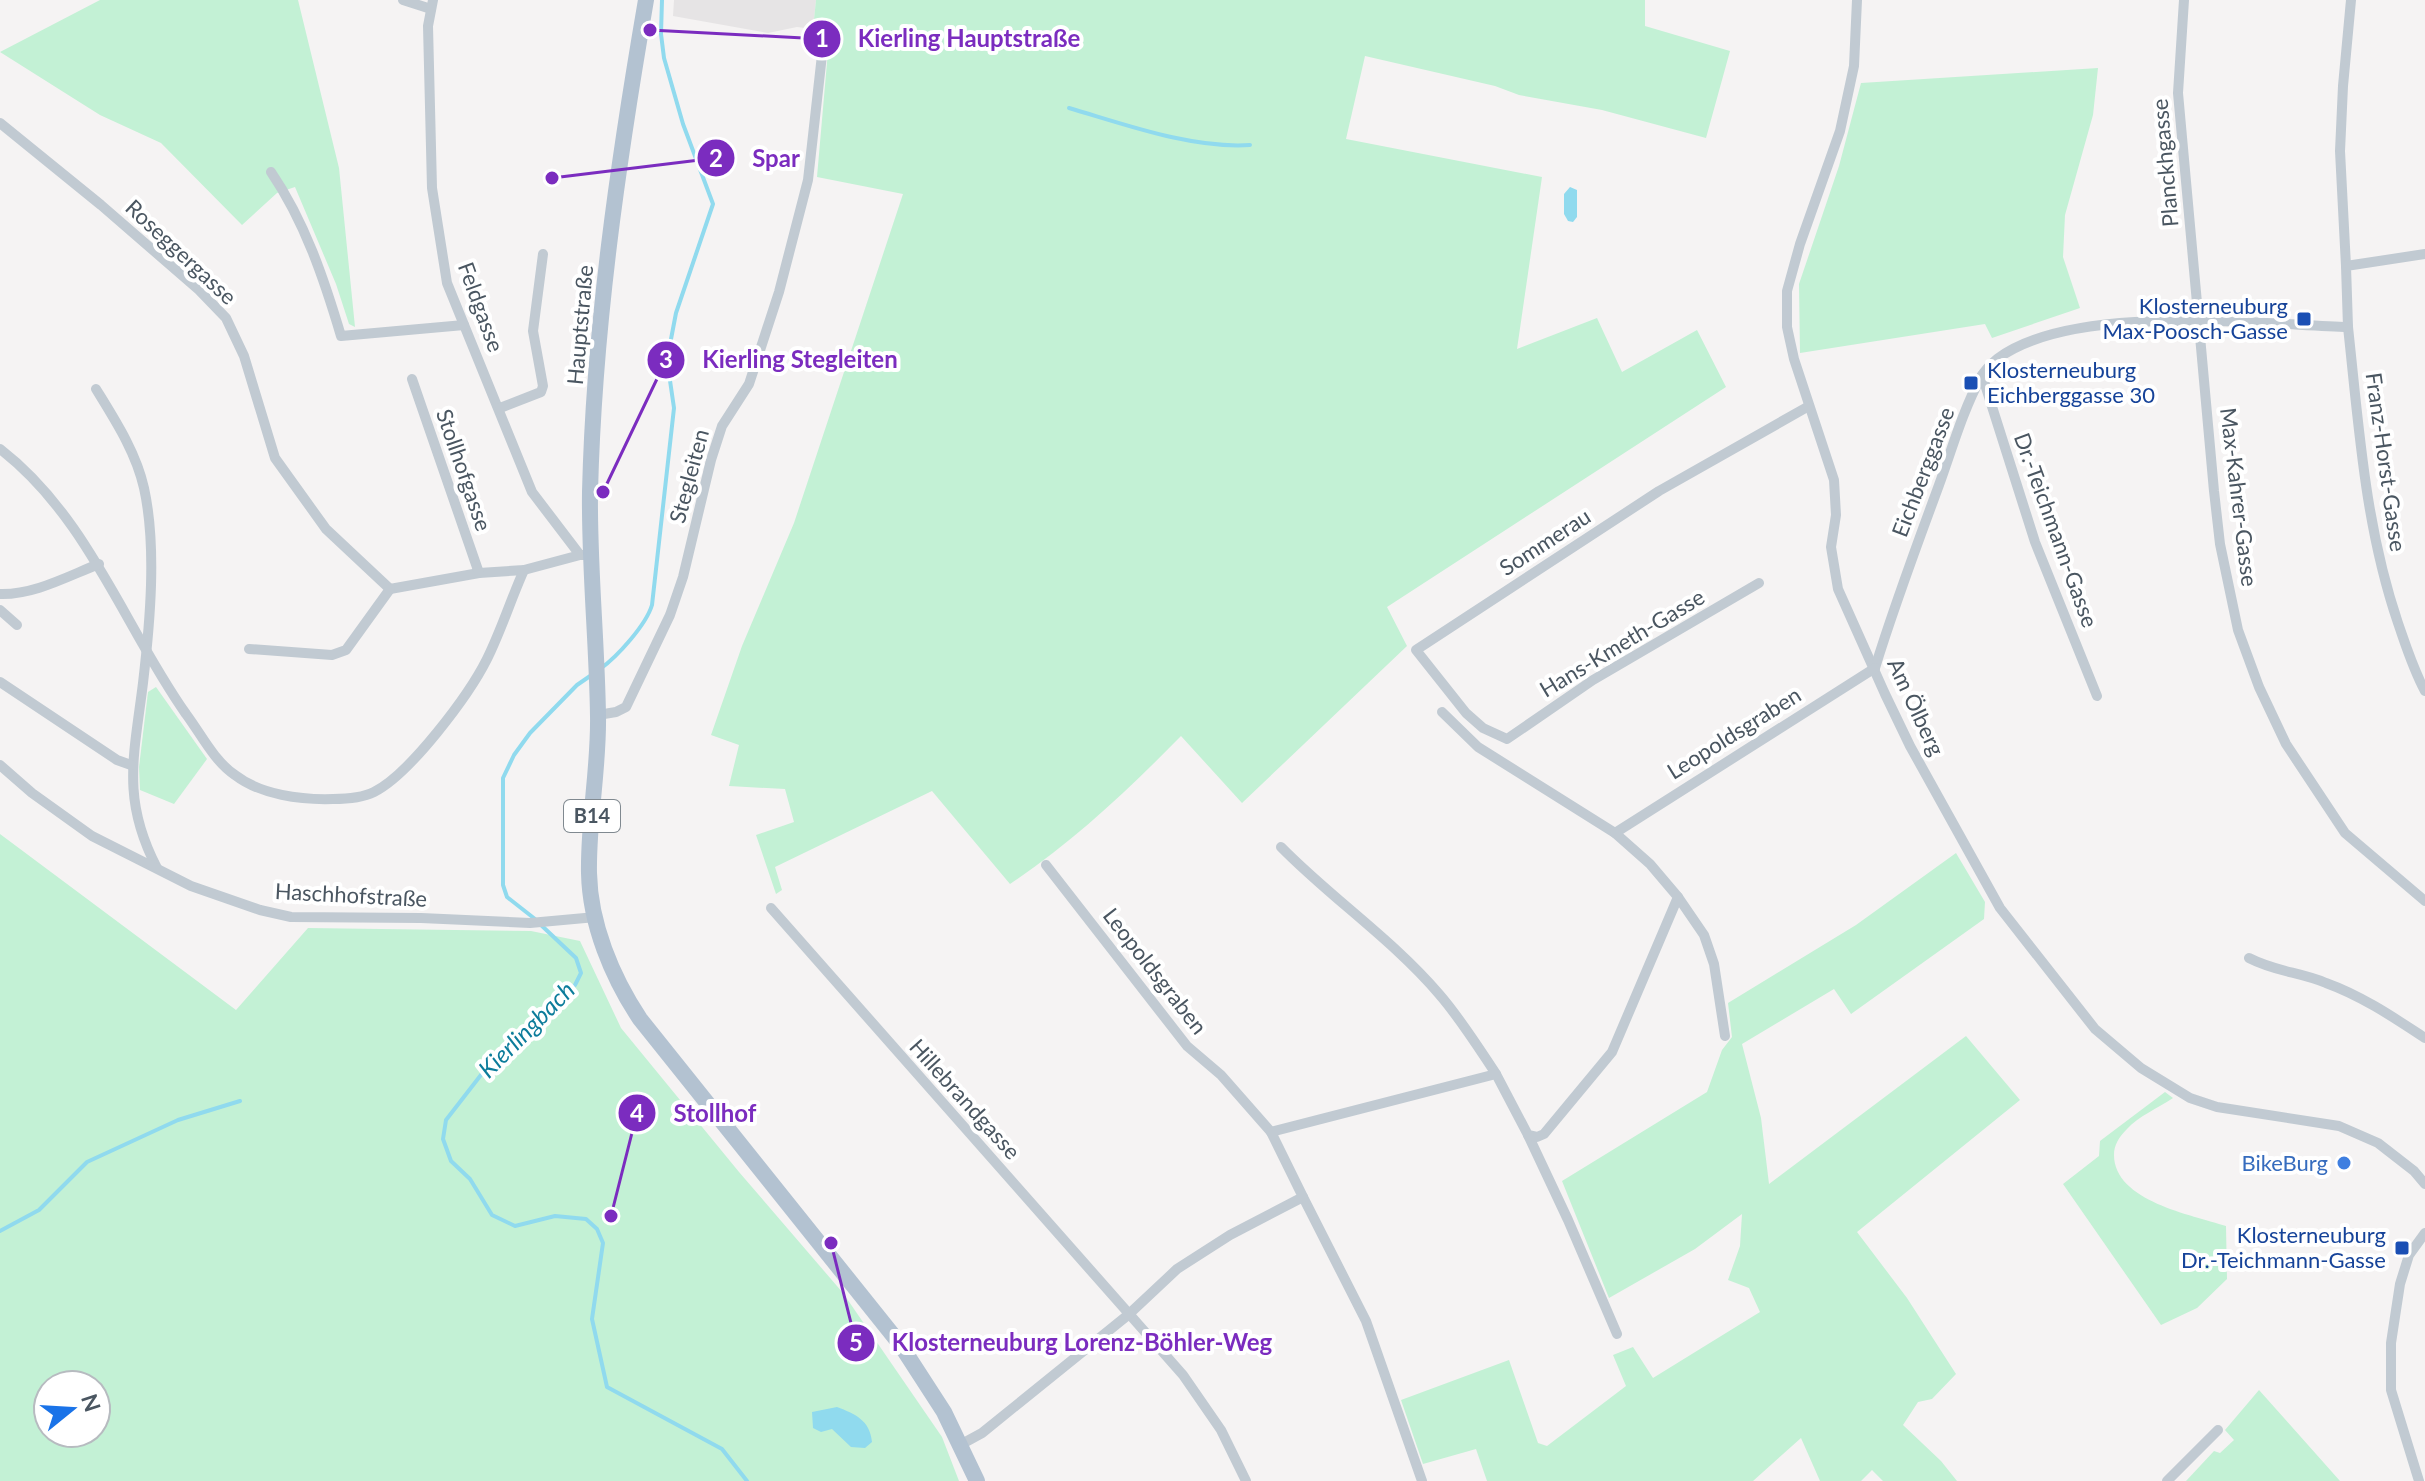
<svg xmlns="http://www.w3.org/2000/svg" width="2425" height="1481" font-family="Lato,sans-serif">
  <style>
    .education { fill: #e6e4e5 }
    .green { fill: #c3f1d5; fill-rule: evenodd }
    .water { fill: #90daee }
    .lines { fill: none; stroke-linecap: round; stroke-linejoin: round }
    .stream { stroke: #90daee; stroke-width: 4 }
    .minor { stroke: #c1cad2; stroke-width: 10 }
    .primary { stroke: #b3c2d1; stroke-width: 16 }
    .transit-dot { fill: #1a4fb4; stroke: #fff; stroke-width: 3 }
    .shop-dot { fill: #3f7fe0; stroke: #fff; stroke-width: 3 }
    .labels { text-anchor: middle; stroke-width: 8; stroke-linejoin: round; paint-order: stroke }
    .shield { fill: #fff; stroke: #808990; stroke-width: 2 }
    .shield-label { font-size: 20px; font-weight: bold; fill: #4a5661 }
    .street-label { font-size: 22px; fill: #4a5661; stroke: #fff }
    .transit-label { font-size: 22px; fill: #164399; stroke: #fff; text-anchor: end }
    .shop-label { font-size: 22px; fill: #366cbe; stroke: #fff; text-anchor: end }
    .water-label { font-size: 24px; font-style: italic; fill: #0c7c9b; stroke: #fff }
    .leader { fill: none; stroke: #7b2cbf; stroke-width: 3 }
    .callout-dot { fill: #7b2cbf; stroke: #fff; stroke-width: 3 }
    .mark-label { font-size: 24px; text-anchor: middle; font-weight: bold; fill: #fff }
    .callout-label { font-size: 24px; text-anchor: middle; font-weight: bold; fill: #7b2cbf; stroke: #fff; stroke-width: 8; stroke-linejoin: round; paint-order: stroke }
  </style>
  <rect width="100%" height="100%" fill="#f5f3f3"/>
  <!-- education -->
  <path class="education" d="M674,0H816L813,29L797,27L768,33L673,16Z"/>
  <!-- green -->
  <g class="green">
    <path d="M100,0H298L339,168L355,327L349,324L336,284L295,187L277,193L242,225L161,143L100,115L0,52Z"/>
    <path d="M816,0H1645V26L1730,51L1706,138L1602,110L1519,95L1495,86L1365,56L1346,139L1542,177L1517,349L1597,318L1622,372L1697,330L1726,387L1387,607L1407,646L1242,803L1181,736C1128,790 1073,842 1010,884L932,791L775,867L782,890L776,894L756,835L794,822L785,789L729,786L739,745L711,735L742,646L794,523L903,194L817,177L828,51L813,29Z"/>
    <path d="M2098,68L2093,115L2065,215L2063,257L2080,308L1992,338L1985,324L1800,353L1799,284L1839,166L1861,83Z"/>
    <path d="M156,687L207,759L174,804L140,790L139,767L148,692Z"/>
    <path d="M0,834L236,1010L308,928L531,931L580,941L621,1028L739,1172L843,1293L942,1437L959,1481H0ZM48,1385H96V1433H48Z"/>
    <path d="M1956,853L1985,902L1984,919L1851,1014L1834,989L1742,1044L1761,1118L1769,1184L1966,1036L2020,1100L1857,1232L1907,1298L1956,1374L1932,1399L1918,1402L1903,1425L1941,1461L1957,1481H1883L1872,1470L1861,1481H1820L1801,1438L1753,1481H1487L1476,1449L1423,1464L1401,1400L1509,1360L1538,1443L1547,1446L1626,1386L1613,1355L1633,1347L1653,1378L1760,1312L1749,1288L1728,1280L1740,1246L1742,1214L1695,1249L1609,1298L1562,1181L1707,1092L1722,1050L1732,1037L1728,1003L1856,925Z"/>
    <path d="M2165,1092L2173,1098C2158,1108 2139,1116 2127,1129C2119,1137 2114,1145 2114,1155C2114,1201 2192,1215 2226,1226L2227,1279L2197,1308L2161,1325L2063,1184L2099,1156L2100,1141Z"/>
    <path d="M2259,1390L2340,1481H2186L2214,1451L2220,1453L2234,1440L2225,1430Z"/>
  </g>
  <!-- water -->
  <g class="water">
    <path d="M1570,187L1577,190V217L1573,222L1568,221L1564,214V194Z"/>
    <path d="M837,1407C855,1414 870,1420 872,1442L865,1448L851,1447L832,1429L821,1432L813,1428L812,1412Z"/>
  </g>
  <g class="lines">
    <!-- stream -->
    <g class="stream">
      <path d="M1069,108C1124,124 1192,149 1250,145"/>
      <path d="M600,669C617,657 646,625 652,605L674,408L667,360L676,313L713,204L683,124L664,58L661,34L662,0"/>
      <path d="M535,919L507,897L503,885V778L514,755L530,733L577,685L593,674"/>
      <path d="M541,925L576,958L581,973L575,985L484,1071L446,1120L443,1139L451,1161L470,1179L492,1215L515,1226L555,1216L586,1219L597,1229L603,1243L592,1319L607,1387L722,1449L747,1481"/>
      <path d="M0,1231L39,1210L87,1162L178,1120L240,1101"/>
    </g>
    <!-- minor -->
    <g class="minor">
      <path d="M403,0L431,9"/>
      <path d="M433,0L428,26L432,188L447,283L532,492L580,555"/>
      <path d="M1857,0L1854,66L1840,131L1800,244L1787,291V327L1794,359L1834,480L1836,515L1831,547L1838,589L1885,694L1910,746L2000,908L2095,1029L2141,1068L2190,1098L2217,1107L2339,1126L2378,1143L2414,1171L2425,1184"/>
      <path d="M2184,0L2178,93L2214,491L2220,544L2238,630L2259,687L2286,744L2345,833L2425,901"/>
      <path d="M0,123L101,205L199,290L226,318L244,356L275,458L326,529L390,589L479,573L524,570L580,555H590"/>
      <path d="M271,172C305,222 324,279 341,336L464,325"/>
      <path d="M2346,266L2340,151L2343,86L2351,0"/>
      <path d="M2348,327C2359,428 2365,526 2398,623C2406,646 2413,669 2425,691"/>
      <path d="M1982,375L2035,542L2097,696"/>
      <path d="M412,379L479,573"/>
      <path d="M96,389C115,420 136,452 144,488C157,547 150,623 143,683C134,756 121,799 157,868"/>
      <path d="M500,408L541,392L543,386L533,331L543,254"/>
      <path d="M0,449C88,517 124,626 186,714C201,734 214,761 235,775C261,795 301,800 333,799C347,799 362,798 374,792C410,774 469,695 487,659C501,631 511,599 524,570"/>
      <path d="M1759,583L1593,680L1507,739L1483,728L1466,713L1416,650L1659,491L1809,406"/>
      <path d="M0,594C34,595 68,576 99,564"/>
      <path d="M0,610L17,625"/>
      <path d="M249,649L332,655L346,650L390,589"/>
      <path d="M1875,668C1894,606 1917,545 1939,485C1952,449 1963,410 1981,377C1984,371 1991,364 1997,359C2072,303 2255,324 2348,327L2346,266L2425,254"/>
      <path d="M0,682L117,760L131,765"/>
      <path d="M1442,712L1478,747L1615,833"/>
      <path d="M598,715L616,712L626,707L670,615L683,577L711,460L722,426L749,384L779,292L808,180L822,55L819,38"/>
      <path d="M0,765L32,793L92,836L191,886L260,910L291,917L421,918L530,923L596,917"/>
      <path d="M1281,847C1331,898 1392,939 1439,994C1460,1018 1478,1047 1496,1074"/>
      <path d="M1046,865L1187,1046L1221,1075L1271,1132"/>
      <path d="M1678,897L1704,935L1714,964L1725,1036"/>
      <path d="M771,908L1183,1375L1221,1430L1246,1481"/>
      <path d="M2249,958C2276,972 2300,972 2326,983C2362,996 2393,1017 2425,1038"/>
      <path d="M1528,1135L1568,1220L1617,1334"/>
      <path d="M1303,1197L1366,1321L1422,1481"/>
      <path d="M960,1445L982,1433L1128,1315L1177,1269L1230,1235L1303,1197L1271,1132L1496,1074L1528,1135L1537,1137L1544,1134L1612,1052L1678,897L1650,864L1615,833L1875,668"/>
      <path d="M2167,1481L2218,1430"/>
      <path d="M2419,1481L2391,1390V1343L2400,1284L2409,1255L2425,1233"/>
    </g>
    <!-- primary -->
    <path class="primary" d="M646,0C618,163 594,327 590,492C589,567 597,641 598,716C599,768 588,820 589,873C590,924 612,977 640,1019L900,1344L944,1412L977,1481"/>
  </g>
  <!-- markers -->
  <g class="transit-dot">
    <rect x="2296" y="311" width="16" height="16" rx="4"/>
    <rect x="1963" y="375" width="16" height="16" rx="4"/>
    <rect x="2394" y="1240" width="16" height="16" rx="4"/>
  </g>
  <circle class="shop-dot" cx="2344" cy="1163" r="8"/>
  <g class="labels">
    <!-- shield labels -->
    <rect class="shield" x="564" y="800" width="56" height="32" rx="6"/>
    <g class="shield-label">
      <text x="592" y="823">B14</text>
    </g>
    <!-- street labels -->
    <g class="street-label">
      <text transform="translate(2165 163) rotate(-95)" y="8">Planckhgasse</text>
      <text transform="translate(181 252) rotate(43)" y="8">Roseggergasse</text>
      <text transform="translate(481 307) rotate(70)" y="8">Feldgasse</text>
      <text transform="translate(580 325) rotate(-85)" y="8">Hauptstraße</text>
      <text transform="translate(2386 462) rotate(82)" y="8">Franz-Horst-Gasse</text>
      <text transform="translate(464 470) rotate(71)" y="8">Stollhofgasse</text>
      <text transform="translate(1923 472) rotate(-69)" y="8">Eichberggasse</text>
      <text transform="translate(689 476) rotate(-75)" y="8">Stegleiten</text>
      <text transform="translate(2239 497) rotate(83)" y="8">Max-Kahrer-Gasse</text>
      <text transform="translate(2056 530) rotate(70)" y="8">Dr.-Teichmann-Gasse</text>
      <text transform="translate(1545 542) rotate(-33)" y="8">Sommerau</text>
      <text transform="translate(1622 643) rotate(-31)" y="8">Hans-Kmeth-Gasse</text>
      <text transform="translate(1916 707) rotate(65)" y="8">Am Ölberg</text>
      <text transform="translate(1734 733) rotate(-32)" y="8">Leopoldsgraben</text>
      <text transform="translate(351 895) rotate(3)" y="8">Haschhofstraße</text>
      <text transform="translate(1155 971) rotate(52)" y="8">Leopoldsgraben</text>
      <text transform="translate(965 1099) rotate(48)" y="8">Hillebrandgasse</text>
    </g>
    <!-- transit labels -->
    <g class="transit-label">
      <text x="2288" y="314">Klosterneuburg<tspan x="2288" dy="25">Max-Poosch-Gasse</tspan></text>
      <text x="1987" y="378" text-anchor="start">Klosterneuburg<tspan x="1987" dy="25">Eichberggasse 30</tspan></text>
      <text x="2386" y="1243">Klosterneuburg<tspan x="2386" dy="25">Dr.-Teichmann-Gasse</tspan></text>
    </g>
    <!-- shop labels -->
    <g class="shop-label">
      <text x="2328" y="1171">BikeBurg</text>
    </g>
    <!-- water labels -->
    <g class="water-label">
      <text transform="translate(527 1030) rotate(-45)" y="8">Kierlingbach</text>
    </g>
  </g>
  <!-- callouts -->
  <path class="leader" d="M650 30L822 39M552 178L716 158M603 492L666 360M611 1216L637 1113M831 1243L856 1343"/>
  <g class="callout-dot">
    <circle cx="650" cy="30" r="8"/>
    <circle cx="552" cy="178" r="8"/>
    <circle cx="603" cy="492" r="8"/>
    <circle cx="611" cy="1216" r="8"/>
    <circle cx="831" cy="1243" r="8"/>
    <circle cx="822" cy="39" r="20"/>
    <circle cx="716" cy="158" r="20"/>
    <circle cx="666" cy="360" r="20"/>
    <circle cx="637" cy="1113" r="20"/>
    <circle cx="856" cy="1343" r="20"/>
  </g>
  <g class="mark-label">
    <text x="822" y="47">1</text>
    <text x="716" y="167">2</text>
    <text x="666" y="368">3</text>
    <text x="637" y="1122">4</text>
    <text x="856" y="1351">5</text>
  </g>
  <g class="callout-label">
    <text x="969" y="47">Kierling Hauptstraße</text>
    <text x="776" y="167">Spar</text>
    <text x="800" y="368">Kierling Stegleiten</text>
    <text x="715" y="1122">Stollhof</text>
    <text x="1082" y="1351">Klosterneuburg Lorenz-Böhler-Weg</text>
  </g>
  <!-- north arrow -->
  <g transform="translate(72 1409) rotate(72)"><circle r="38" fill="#ffffff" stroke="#b7bbc0" stroke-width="2"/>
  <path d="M0-6L14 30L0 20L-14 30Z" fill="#1a73e8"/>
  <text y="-12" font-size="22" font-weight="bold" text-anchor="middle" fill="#4a5661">N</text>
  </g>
</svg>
